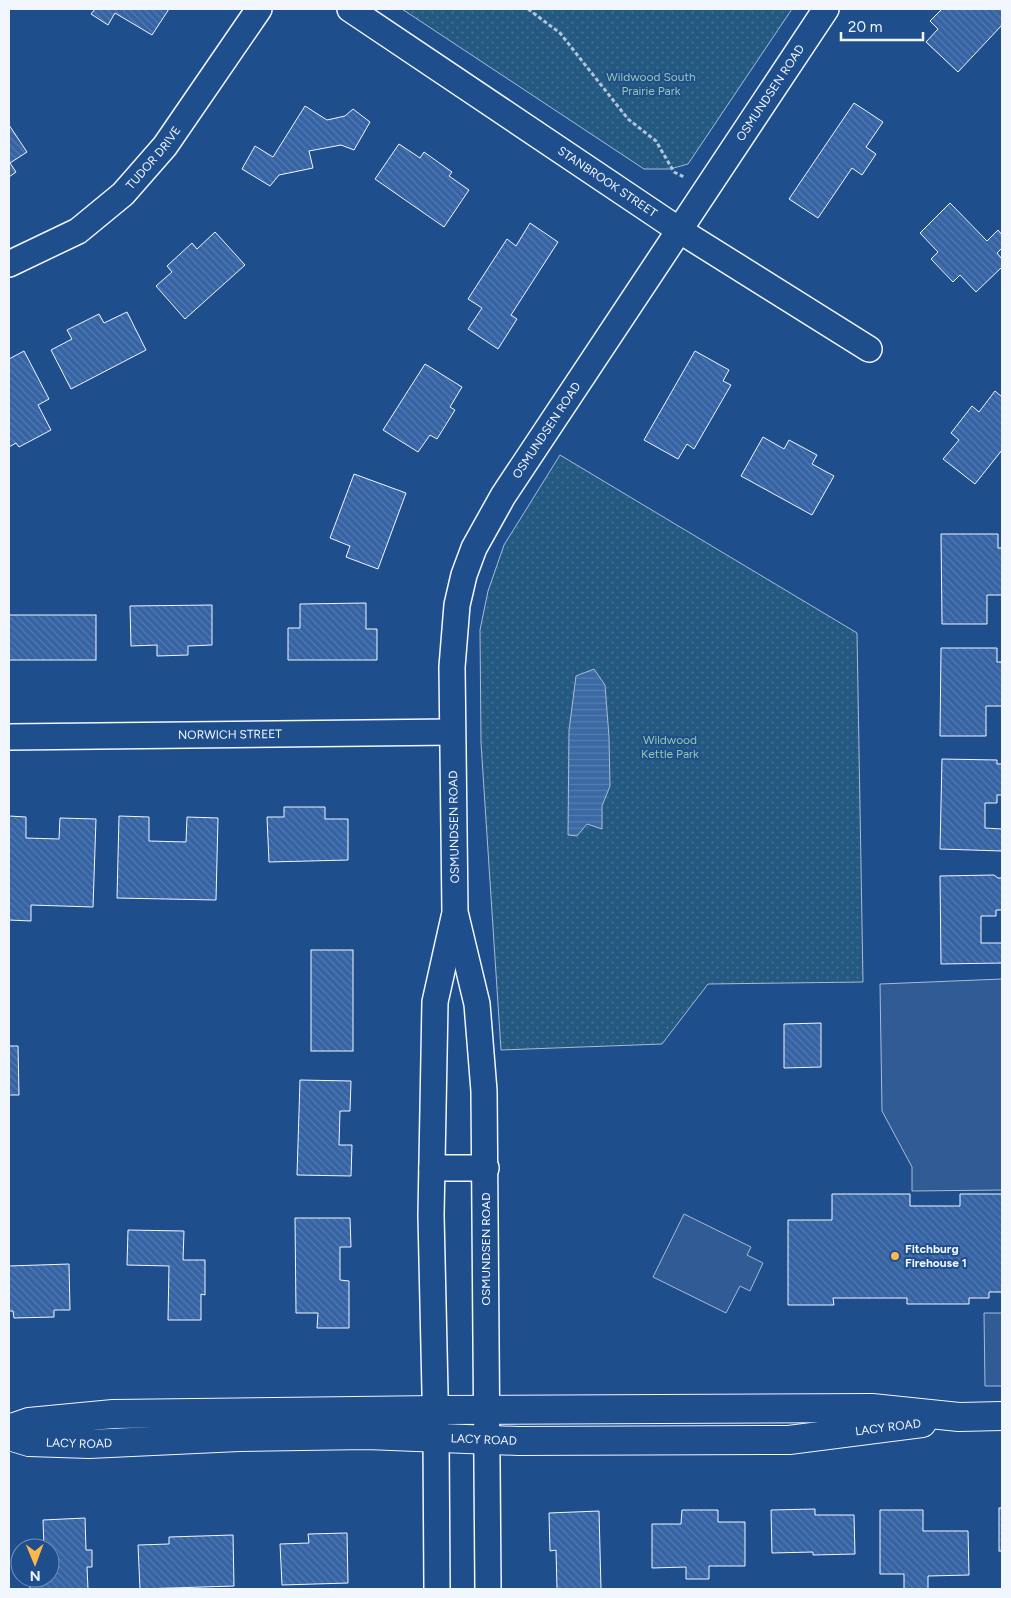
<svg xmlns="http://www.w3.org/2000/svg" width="1011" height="1598" font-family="Figtree,sans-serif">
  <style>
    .park { fill: url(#park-dots); stroke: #a8bbd7 }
    .parking { fill: #305b95; stroke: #a8bbd7 }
    .water { fill: url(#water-rules); stroke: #a8bbd7 }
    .building { fill: url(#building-back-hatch); stroke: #f2f6ff }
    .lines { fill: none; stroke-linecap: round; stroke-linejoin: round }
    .street-casing { stroke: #f2f6ff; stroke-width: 28 }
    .secondary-casing { stroke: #f2f6ff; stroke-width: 30 }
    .path { stroke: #b3c4dc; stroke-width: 3; stroke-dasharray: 4 2.5; stroke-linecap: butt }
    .street { stroke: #1f4e8c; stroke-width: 25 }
    .secondary { stroke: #1f4e8c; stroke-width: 28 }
    .poi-dot { fill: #ffb74d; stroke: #1f4e8c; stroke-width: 2 }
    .labels { text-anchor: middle; stroke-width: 4; stroke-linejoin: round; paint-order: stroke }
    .park-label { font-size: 12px; fill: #97c8a6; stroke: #1f4e8c }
    .street-label { font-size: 12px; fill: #f2f6ff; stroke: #1f4e8c }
    .poi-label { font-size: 12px; font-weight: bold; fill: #f2f6ff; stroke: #1f4e8c; text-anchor: start }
  </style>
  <defs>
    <pattern id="park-dots" width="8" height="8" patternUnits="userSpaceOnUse" patternTransform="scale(1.25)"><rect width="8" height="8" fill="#245a82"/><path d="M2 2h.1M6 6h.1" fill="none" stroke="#447295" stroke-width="1.8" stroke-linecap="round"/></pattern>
    <pattern id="water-rules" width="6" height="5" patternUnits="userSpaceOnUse" patternTransform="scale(1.25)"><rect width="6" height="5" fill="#3b69a3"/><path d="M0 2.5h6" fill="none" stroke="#587fb1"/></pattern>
    <pattern id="building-back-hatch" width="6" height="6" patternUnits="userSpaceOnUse" patternTransform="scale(1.25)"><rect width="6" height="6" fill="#3563a3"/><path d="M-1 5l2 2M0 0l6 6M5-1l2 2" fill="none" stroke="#537ab1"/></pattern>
  </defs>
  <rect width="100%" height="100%" fill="#1f4e8c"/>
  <!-- park -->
  <g class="park">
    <path d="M402,9H792L688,164L670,169H644Z"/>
    <path d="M560,455L857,633L863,982L708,984L662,1044L501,1050L481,743L480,630L488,591L504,545Z"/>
  </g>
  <!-- parking -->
  <g class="parking">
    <path d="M1002,979V1190L912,1191V1167L882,1111L880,984Z"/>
    <path d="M684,1214L751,1247L747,1255L763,1263L750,1291L740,1286L726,1313L653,1277Z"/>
    <path d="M984,1313H1002V1386H985Z"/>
  </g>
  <!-- water -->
  <path class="water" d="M594,669L605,685L609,737L610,786L602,806V829L587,824L577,836L568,835L569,730L576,676Z"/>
  <!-- building -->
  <g class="building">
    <path d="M95,9H169L152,35L115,13L108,25L91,14Z"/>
    <path d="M942,9H1002V25L958,72L926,42L938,29L930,21Z"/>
    <path d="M854,103L883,122L866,147L876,154L862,175L852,168L818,218L789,199Z"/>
    <path d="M305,106L327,120L345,116L353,109L370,122L354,150L341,145L309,151L313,168L279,175L270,186L242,169L255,146L273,157Z"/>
    <path d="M9,125L27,152L10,163L16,172L9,177Z"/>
    <path d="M399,144L420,158L424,152L452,172L449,176L469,190L444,227L375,179Z"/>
    <path d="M950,203L987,241L998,230L1002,235V248L997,253L1002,259V267L976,292L960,275L953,282L931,259L938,252L920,233Z"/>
    <path d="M530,223L558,242L511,315L517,319L498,349L468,329L482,308L468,299L507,239L516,246Z"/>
    <path d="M215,232L245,265L185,319L156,286L172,272L167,266L192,243L197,249Z"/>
    <path d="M127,312L146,350L71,389L51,350L72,339L67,330L99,314L104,323Z"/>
    <path d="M24,351L49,399L38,405L51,430L19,447L16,443L9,447V359Z"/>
    <path d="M695,351L729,370L723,381L731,385L694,449L687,444L678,459L644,440Z"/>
    <path d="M425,364L462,387L450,407L455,410L437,439L430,435L418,452L383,430Z"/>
    <path d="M995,391L1002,397V450L975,484L943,459L959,440L951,433L972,406L979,412Z"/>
    <path d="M763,437L784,449L789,440L817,455L812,464L834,476L812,515L741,476Z"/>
    <path d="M354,474L406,493L378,569L346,557L350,546L330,538Z"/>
    <path d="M941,534H998V548H1002V595H987V624H942Z"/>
    <path d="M366,603V629H377V660H288V628H300V604Z"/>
    <path d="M212,605V645L188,646V655L157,656V645L131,646L130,606Z"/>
    <rect x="9" y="615" width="87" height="45"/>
    <path d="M941,648H997V662H1002V706H986V736H940Z"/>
    <path d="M942,759L997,760V764H1002V795H997V803H985V828L1002,829V851L940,849Z"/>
    <path d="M284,807H325V819H348V860L269,862L267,817H284Z"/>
    <path d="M9,816L26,817V838L59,839L60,818L96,819L93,907L31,905V921L9,920Z"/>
    <path d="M119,816L149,817V841L186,842L187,817L218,818L216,900L117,898Z"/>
    <path d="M994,875L998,878H1002V910H996V916H981V943H1002V963L941,964L940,876Z"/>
    <rect x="311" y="950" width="42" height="101"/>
    <path d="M821,1023V1067L784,1068V1024Z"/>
    <path d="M9,1046H18L19,1095H9Z"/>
    <path d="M300,1080L351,1081L350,1111H340L339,1145H352L351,1176L297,1175Z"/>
    <path d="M832,1194H910V1206H960V1194H1002V1292H989V1298H969V1304H907V1298H833L834,1305H788V1220H832Z"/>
    <path d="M295,1218H350L351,1247H340V1280L349,1281V1328H317L318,1313H296Z"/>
    <path d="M128,1230L184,1231L183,1260H205V1295L201,1294V1320H168L169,1266L127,1265Z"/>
    <path d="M69,1264L70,1310H54V1317L14,1318L13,1311H9V1266Z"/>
    <rect x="999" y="1508" width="3" height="43"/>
    <path d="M815,1509V1515H854L855,1554L813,1555V1552L772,1553L771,1510Z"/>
    <path d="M682,1510H718V1522H745V1566H709V1579H686V1567L652,1568V1524H681Z"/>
    <path d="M880,1510H923V1531H968L969,1575L928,1576V1589H904V1574H880Z"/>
    <path d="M599,1511L601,1589H557L556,1550L550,1551L549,1513Z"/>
    <path d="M85,1518L86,1550H92V1567H87L88,1589H30V1578H50V1548H44L43,1520Z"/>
    <path d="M347,1533L348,1583L282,1585L280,1544L309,1543L308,1534Z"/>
    <path d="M233,1535L234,1586L140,1589L138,1545L169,1544V1537Z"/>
  </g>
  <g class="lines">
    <defs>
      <g id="street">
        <path id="s1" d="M350,9L679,230L869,349"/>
        <path id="s2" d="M9,264L78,231L123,194L165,146L259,9"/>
        <path id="s3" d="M9,737L452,732"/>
        <path d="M432,1168H486"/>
        <path d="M437,1589L436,1437L431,1215L435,1002L454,917"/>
        <path id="s4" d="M488,1589L484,1091L477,1004L455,912L452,667L457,605L464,575L474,548L503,496L826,9"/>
      </g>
      <g id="secondary">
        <path d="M9,1429L29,1422L113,1414L435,1410L872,1408L959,1417L1002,1416"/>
        <path id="s5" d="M9,1436L29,1442L89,1444L239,1437L367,1435L518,1441L789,1440L922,1423"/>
      </g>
    </defs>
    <!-- street casing -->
    <use href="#street" class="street-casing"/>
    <!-- secondary casing -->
    <use href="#secondary" class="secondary-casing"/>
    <!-- path -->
    <path class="path" d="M528,9L560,33L628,119L656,141L674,172L684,177"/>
    <!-- street -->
    <use href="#street" class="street"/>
    <!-- secondary -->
    <use href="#secondary" class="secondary"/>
  </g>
  <!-- markers -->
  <circle class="poi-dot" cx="895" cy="1256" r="5"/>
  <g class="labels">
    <!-- park labels -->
    <g class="park-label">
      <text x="651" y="81">Wildwood South<tspan x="651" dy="14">Prairie Park</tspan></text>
      <text x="670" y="744">Wildwood<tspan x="670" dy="14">Kettle Park</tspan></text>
    </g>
    <!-- street labels -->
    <g class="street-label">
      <text dy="4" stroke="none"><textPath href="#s4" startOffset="1590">OSMUNDSEN ROAD</textPath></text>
      <text dy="4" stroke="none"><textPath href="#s2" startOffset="182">TUDOR DRIVE</textPath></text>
      <text dy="4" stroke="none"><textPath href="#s1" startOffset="310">STANBROOK STREET</textPath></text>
      <text dy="4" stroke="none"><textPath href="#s4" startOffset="1185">OSMUNDSEN ROAD</textPath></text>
      <text dy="4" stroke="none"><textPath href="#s3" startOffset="221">NORWICH STREET</textPath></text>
      <text transform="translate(454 827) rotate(-91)" y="4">OSMUNDSEN ROAD</text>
      <text transform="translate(486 1249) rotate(-90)" y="4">OSMUNDSEN ROAD</text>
      <text dy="4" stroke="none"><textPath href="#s5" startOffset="881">LACY ROAD</textPath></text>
      <text dy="4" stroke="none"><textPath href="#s5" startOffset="476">LACY ROAD</textPath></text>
      <text dy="4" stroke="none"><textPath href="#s5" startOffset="71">LACY ROAD</textPath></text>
    </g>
    <!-- poi labels -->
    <g class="poi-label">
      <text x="905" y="1253">Fitchburg<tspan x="905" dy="14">Firehouse 1</tspan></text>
    </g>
  </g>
  <!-- border -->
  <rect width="1011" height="1598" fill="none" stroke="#f2f6ff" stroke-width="20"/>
  <!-- north arrow -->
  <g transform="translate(35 1563) rotate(179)"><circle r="24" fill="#1f4e8c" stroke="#7391ba"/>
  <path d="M0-4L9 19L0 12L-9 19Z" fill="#ffb74d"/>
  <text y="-8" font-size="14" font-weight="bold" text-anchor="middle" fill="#f2f6ff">N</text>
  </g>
  <!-- scale -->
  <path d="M841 32v8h82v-8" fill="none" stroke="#f2f6ff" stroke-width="2.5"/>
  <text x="848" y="32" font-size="15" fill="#f2f6ff" stroke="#1f4e8c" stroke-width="4" paint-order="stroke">20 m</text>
</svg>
